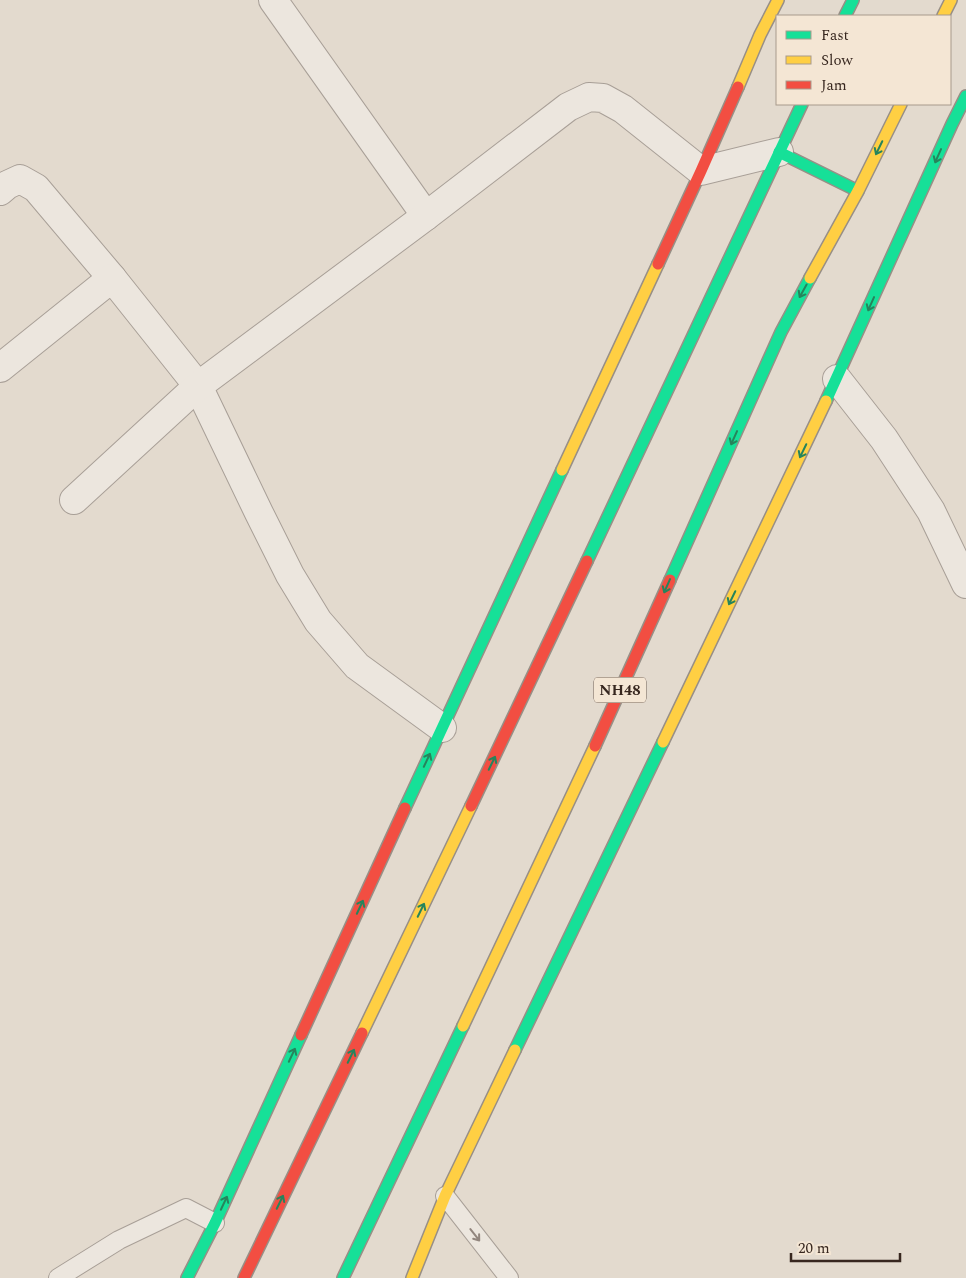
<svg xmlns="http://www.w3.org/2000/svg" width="966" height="1278" font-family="Spectral,serif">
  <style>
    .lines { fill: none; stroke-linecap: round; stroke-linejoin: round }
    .lane-casing { stroke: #a89f97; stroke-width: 20 }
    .street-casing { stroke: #a89f97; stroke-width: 30 }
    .fast-casing { stroke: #988f86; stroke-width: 14 }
    .slow-casing { stroke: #988f86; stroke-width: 14 }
    .jam-casing { stroke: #988f86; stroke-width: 14 }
    .lane { stroke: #ece6de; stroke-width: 18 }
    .street { stroke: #ece6de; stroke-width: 28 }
    .fast { stroke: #16e098; stroke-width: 11 }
    .slow { stroke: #ffcf43; stroke-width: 11 }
    .jam { stroke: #f24e42; stroke-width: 11 }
    .oneway { stroke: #26845c }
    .oneway2 { stroke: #92867e }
    .labels { text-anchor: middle; stroke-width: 5; stroke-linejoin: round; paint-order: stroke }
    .shield { fill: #f4e6d4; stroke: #706055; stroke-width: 1 }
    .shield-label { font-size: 15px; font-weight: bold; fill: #37271f }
  </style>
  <rect width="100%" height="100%" fill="#e3dace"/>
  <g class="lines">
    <defs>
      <g id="lane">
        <path d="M445,1196L509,1278"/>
        <path d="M58,1278L119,1240L186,1208L215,1223"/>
      </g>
      <g id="street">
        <path d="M273,0L426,216"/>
        <path d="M0,191L7,185L20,179L36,188L112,278"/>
        <path d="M0,368L112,278L198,386L259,513L290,575L318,621L357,666L442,728"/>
        <path d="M837,379L884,439L931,511L966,584"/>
        <path d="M74,500L198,386L426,216L568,107L589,97L603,98L623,109L701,171L779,152"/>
      </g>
      <g id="fast">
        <path d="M845,16L853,0"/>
        <path d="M779,152L858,191"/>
        <path d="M826,401L952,124L966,96"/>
        <path d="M587,561L802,104"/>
        <path d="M670,580L781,332L810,278"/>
        <path d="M405,808L562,470"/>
        <path d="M515,1050L663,742"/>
        <path d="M187,1278L215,1223L301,1035"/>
        <path d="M343,1278L463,1026"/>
      </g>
      <g id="slow">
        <path d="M943,16L951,0"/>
        <path d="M738,87L760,35L778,0"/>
        <path d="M810,278L858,191L901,104"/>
        <path d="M562,470L658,264"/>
        <path d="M663,742L826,401"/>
        <path d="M463,1026L595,746"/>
        <path d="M362,1033L471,806"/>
        <path d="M412,1278L445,1196L515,1050"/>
      </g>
      <g id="jam">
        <path d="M658,264L701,171L738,87"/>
        <path d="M595,746L670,580"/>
        <path d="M471,806L587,561"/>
        <path d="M301,1035L405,808"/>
        <path d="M244,1278L362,1033"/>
      </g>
    </defs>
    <!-- lane casing -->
    <use href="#lane" class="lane-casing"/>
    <!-- street casing -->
    <use href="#street" class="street-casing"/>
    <!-- fast casing -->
    <use href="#fast" class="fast-casing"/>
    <!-- slow casing -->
    <use href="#slow" class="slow-casing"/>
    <!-- jam casing -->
    <use href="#jam" class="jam-casing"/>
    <!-- lane -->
    <use href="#lane" class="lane"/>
    <!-- street -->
    <use href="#street" class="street"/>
    <!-- fast -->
    <use href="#fast" class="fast"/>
    <!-- slow -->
    <use href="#slow" class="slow"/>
    <!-- jam -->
    <use href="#jam" class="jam"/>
  </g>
  <!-- one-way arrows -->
  <defs><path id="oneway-shaft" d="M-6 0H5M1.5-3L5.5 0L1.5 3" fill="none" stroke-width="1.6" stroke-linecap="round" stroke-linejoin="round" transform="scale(1.25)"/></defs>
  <g class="oneway">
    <use href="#oneway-shaft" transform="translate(879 148) rotate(116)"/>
    <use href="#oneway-shaft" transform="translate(938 156) rotate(114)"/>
    <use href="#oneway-shaft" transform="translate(803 291) rotate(119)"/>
    <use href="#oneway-shaft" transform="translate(871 304) rotate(114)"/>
    <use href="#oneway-shaft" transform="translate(734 438) rotate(114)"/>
    <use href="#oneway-shaft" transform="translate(803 451) rotate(116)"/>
    <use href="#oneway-shaft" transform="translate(667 586) rotate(114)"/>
    <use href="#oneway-shaft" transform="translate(732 598) rotate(116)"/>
    <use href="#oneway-shaft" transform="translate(427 760) rotate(-65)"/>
    <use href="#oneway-shaft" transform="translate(492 763) rotate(-64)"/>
    <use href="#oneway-shaft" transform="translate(360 907) rotate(-65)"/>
    <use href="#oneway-shaft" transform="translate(421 910) rotate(-64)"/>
    <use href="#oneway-shaft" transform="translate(292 1055) rotate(-65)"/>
    <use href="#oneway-shaft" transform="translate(351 1056) rotate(-64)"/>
    <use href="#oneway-shaft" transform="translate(280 1202) rotate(-64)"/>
    <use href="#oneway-shaft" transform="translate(224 1203) rotate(-65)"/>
  </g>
  <use class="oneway2" href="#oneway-shaft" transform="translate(475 1235) rotate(52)"/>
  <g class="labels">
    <!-- shield labels -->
    <rect class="shield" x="594" y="677.5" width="52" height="25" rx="4"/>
    <g class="shield-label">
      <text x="620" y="695">NH48</text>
    </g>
  </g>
  <!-- legend -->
  <rect x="776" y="15" width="175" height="90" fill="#f4e6d4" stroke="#a89a8c"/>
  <rect x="786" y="31" width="25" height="8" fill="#16e098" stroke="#a89a8c"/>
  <text x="821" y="40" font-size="15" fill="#37271f">Fast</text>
  <rect x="786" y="56" width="25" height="8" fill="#ffcf43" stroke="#a89a8c"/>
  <text x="821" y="65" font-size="15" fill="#37271f">Slow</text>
  <rect x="786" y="81" width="25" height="8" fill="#f24e42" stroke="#a89a8c"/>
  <text x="821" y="90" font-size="15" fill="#37271f">Jam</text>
  <!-- scale -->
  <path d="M791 1253v8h109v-8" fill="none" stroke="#37271f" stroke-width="2.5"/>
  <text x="798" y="1253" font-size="15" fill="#37271f" stroke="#f4e6d4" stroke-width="4" paint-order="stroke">20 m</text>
</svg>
